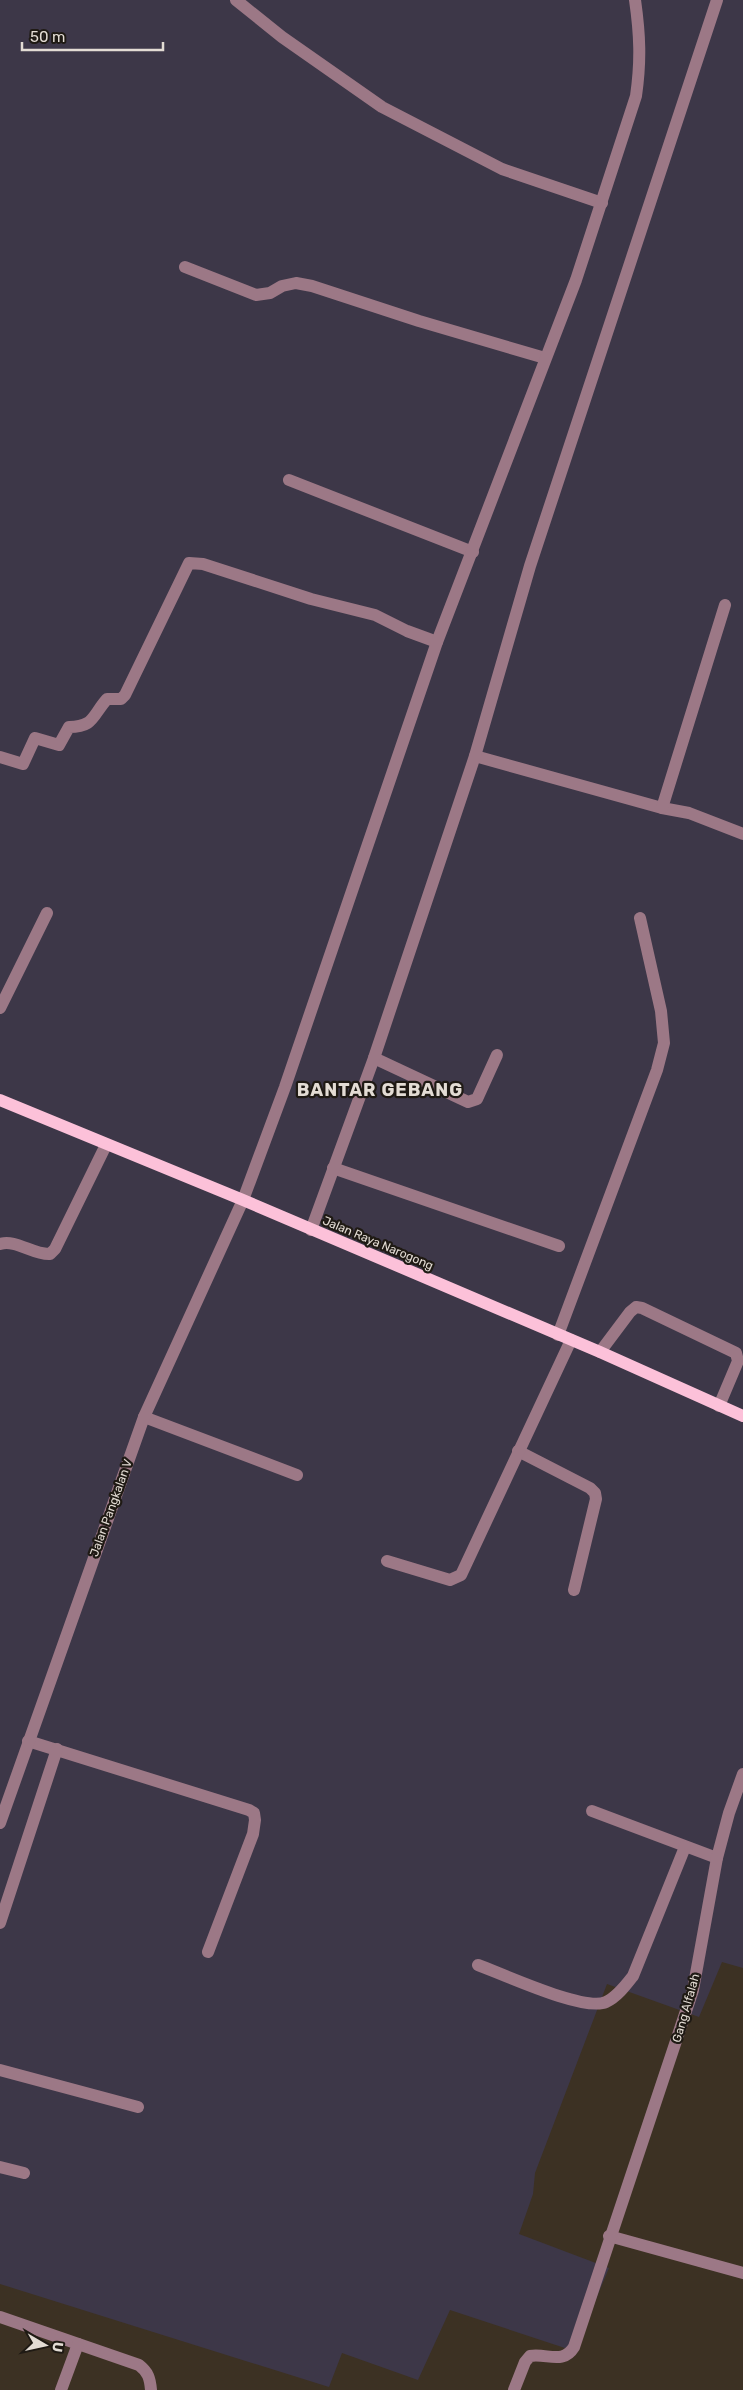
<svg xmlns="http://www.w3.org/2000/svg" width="743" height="2390" font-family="Rubik,sans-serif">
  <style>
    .industrial { fill: #3d3748 }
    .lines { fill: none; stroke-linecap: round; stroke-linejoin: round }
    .minor { stroke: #9c7886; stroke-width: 12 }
    .major { stroke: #fcc1d9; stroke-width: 12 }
    .labels { text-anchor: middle; stroke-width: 4.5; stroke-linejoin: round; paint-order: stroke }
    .street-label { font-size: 12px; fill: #e3dcd4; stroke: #1f1a14 }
    .district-label { font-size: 18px; font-weight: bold; letter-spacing: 1px; fill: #e3dcd4; stroke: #1f1a14 }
  </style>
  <rect width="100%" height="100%" fill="#3c3123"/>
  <!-- industrial -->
  <path class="industrial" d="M0,0H743V1968L722,1962L699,2017L607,1984L535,2173L533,2194L519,2234L609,2268L574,2351L450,2310L418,2380L342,2353L329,2387L0,2284Z"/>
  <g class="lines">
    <!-- minor -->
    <g class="minor">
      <path d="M236,0L282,37L382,107L502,169L602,203"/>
      <path d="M185,267L256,295L270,293L282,286L296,283L312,286L419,321L545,358"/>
      <path d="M289,480L473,552"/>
      <path d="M475,756L662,808L689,813L743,834"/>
      <path d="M0,757L23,764L35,738L59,745L69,727C94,727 92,716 107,699H121L125,695L189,563L203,564L311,599L375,615L407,631L437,642"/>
      <path d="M662,808L725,605"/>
      <path d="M0,1008L47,913"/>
      <path d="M374,1058L468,1102L477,1099L497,1055"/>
      <path d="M333,1168L559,1246"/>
      <path d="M311,1230L374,1058L475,756L530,566L717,0"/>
      <path d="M0,1244C16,1239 33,1255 50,1254L55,1249L106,1145"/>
      <path d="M558,1335L657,1070L664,1043L661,1011L640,918"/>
      <path d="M600,1352L630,1312L636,1307L642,1308L736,1353L738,1361L719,1406"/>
      <path d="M144,1417L297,1475"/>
      <path d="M518,1451L590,1488L595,1493L596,1499L574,1590"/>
      <path d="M387,1561L450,1580L461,1575L571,1340"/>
      <path d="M28,1741L249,1810L254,1813L255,1820L253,1834L208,1952"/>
      <path d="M592,1811L717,1858"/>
      <path d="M0,1823L144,1417L243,1200L285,1087L437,642L576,280L636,96C641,61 640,35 635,0"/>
      <path d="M0,1923L57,1749"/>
      <path d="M478,1965C503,1974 584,2012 606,2002C617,1997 626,1985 633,1976L685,1847"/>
      <path d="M0,2070L138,2107"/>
      <path d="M0,2167L24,2173"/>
      <path d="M609,2236L743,2273"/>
      <path d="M0,2317L139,2365C148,2372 150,2378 151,2390"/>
      <path d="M61,2390L78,2344"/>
      <path d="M514,2390L525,2362L530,2356C547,2353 563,2365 574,2347L693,1990L717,1858L729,1813L743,1774"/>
    </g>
    <!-- major -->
    <path class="major" d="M0,1100L243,1200L600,1352L743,1416"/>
  </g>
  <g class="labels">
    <!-- street labels -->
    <g class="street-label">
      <text transform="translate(378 1243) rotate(23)" y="4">Jalan Raya Narogong</text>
      <text transform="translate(111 1508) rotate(-70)" y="4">Jalan Pangkalan V</text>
      <text transform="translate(686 2008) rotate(-74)" y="4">Gang Alfalah</text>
    </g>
    <!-- district labels -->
    <g class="district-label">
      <text x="380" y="1096">BANTAR GEBANG</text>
    </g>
  </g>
  <!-- north arrow -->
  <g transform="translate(45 2345) rotate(99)" stroke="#1f1a14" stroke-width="4" paint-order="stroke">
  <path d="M0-4L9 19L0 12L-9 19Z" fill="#e3dcd4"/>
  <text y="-8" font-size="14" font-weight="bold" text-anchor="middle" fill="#e3dcd4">U</text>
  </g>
  <!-- scale -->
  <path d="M22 42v8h141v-8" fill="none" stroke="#e3dcd4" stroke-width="2.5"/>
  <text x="30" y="42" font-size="15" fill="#e3dcd4" stroke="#1f1a14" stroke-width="4" paint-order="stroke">50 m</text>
</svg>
